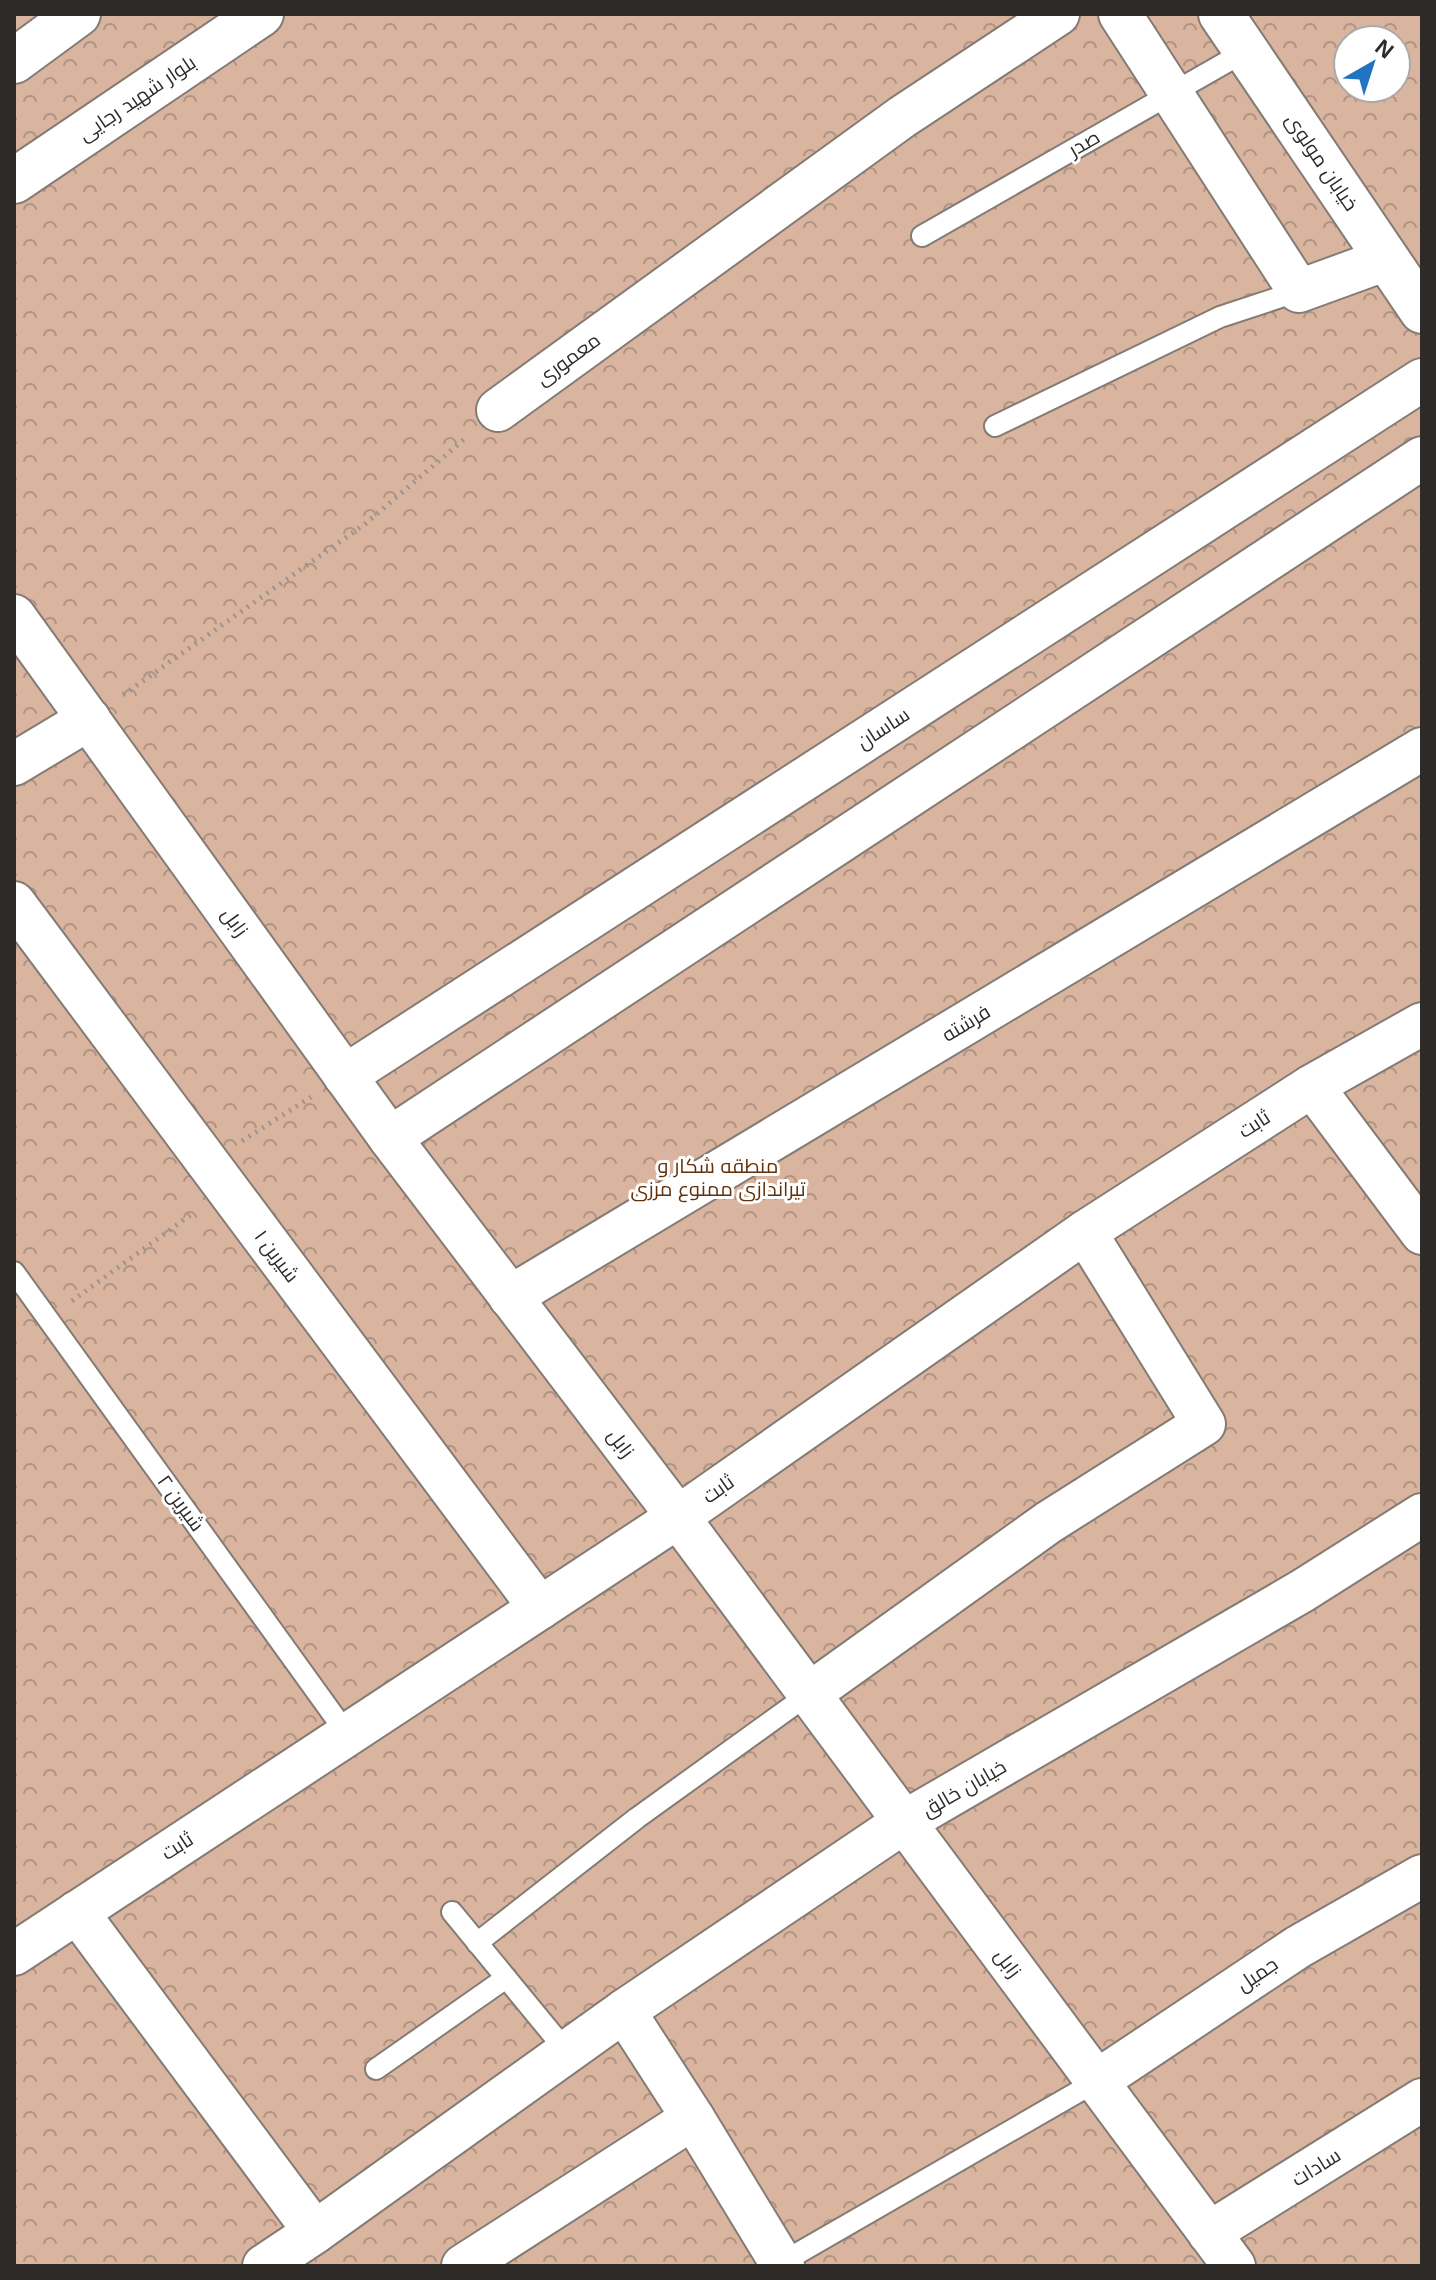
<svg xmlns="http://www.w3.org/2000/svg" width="1436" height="2280" font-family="Helvetica,Cairo,sans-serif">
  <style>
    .park { fill: url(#park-crowns); fill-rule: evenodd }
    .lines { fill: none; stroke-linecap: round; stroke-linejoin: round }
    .service-casing { stroke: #857b75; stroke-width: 24 }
    .minor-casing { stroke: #857b75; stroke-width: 46 }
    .secondary-casing { stroke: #857b75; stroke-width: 48 }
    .path { stroke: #9c9490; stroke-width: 5; stroke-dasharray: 2 6; stroke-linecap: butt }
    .service { stroke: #fff; stroke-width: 20 }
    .minor { stroke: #fff; stroke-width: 42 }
    .secondary { stroke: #fff; stroke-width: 44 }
    .labels { text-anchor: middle; stroke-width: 6; stroke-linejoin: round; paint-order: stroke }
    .street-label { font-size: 20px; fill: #2e2a28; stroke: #fff }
    .park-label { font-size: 20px; fill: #623009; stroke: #fff }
  </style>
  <defs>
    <pattern id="park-crowns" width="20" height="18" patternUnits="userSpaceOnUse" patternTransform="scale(2)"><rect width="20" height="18" fill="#d9b49f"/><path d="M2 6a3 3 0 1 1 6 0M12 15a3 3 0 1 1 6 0" fill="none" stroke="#b09382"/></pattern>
  </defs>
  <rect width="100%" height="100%" fill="#f5eae4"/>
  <!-- park -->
  <path class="park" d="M14,14H1422V2266H14ZM1348,40H1396V88H1348Z"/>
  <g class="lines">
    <defs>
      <g id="service">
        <path d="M922,236L1246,51"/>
        <path d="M995,426L1220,317L1299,291"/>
        <path d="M14,1272L347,1734"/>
        <path d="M452,1912L567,2052"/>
        <path d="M477,1943L637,1818L809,1694"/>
        <path d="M376,2069L506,1978"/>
        <path d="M781,2263L1097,2081"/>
      </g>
      <g id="minor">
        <path d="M1120,14L1299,291L1387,259"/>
        <path d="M498,410L902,117L1058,14"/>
        <path d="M14,616L390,1138L678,1517L1234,2266"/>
        <path d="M14,764L89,719"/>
        <path d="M14,903L540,1608"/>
        <path d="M345,1076L1422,380"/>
        <path d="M1312,1086L1422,1233"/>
        <path d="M390,1138L1422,458"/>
        <path d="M510,1297L1422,749"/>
        <path d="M809,1694L1049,1522L1204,1424L1085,1232"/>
        <path d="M77,1912L315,2232"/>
        <path d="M14,1954L678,1517L1085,1232L1312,1086L1422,1024"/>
        <path d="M1097,2081L1298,1947L1422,1876"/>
        <path d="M693,2118L624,2011L904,1822L1302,1591L1422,1515"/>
        <path d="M1209,2233L1422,2100"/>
        <path d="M264,2266L315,2232L624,2011"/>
        <path d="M463,2266L693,2118L783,2266"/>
      </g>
      <g id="secondary">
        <path d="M1221,14L1422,311"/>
        <path d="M14,61L78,14"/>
        <path d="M14,181L261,14"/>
      </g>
    </defs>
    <!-- service casing -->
    <use href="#service" class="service-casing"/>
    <!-- minor casing -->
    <use href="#minor" class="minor-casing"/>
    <!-- secondary casing -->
    <use href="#secondary" class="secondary-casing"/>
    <!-- path -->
    <g class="path">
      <path d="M123,695L365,524L467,437"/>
      <path d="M242,1141L311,1097"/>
      <path d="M72,1301L193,1213"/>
    </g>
    <!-- service -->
    <use href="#service" class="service"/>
    <!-- minor -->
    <use href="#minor" class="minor"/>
    <!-- secondary -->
    <use href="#secondary" class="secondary"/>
  </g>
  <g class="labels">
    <!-- street labels -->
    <g class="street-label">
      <text transform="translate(137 98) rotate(-34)" y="7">بلوار شهید رجایی</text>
      <text transform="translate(1084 143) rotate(-30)" y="7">صدر</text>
      <text transform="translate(1322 162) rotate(56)" y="7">خیابان مولوی</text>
      <text transform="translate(568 359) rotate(-36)" y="7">معموری</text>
      <text transform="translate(883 728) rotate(-33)" y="7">ساسان</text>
      <text transform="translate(235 922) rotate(54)" y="7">زابل</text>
      <text transform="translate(966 1023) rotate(-31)" y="7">فرشته</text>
      <text transform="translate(1254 1124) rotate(-33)" y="7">ثابت</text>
      <text transform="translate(277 1256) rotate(53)" y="7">شیرین ۱</text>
      <text transform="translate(621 1443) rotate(53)" y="7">زابل</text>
      <text transform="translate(718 1489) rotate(-35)" y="7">ثابت</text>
      <text transform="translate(181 1503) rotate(54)" y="7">شیرین ۲</text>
      <text transform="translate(964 1788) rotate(-30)" y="7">خیابان خالق</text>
      <text transform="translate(177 1846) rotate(-33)" y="7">ثابت</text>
      <text transform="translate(1008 1963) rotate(53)" y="7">زابل</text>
      <text transform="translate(1257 1974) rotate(-34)" y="7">جمیل</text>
      <text transform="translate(1316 2167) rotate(-32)" y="7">سادات</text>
    </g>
    <!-- park labels -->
    <g class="park-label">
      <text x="718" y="1173">منطقه شکار و<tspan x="718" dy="23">تیراندازی ممنوع مرزی</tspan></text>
    </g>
  </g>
  <!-- border -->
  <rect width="1436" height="2280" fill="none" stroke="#2e2a28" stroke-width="32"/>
  <!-- north arrow -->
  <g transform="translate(1372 64) rotate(39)"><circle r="38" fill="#ffffff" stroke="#abaaa9" stroke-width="2"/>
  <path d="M0-6L14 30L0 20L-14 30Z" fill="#2273c2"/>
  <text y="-12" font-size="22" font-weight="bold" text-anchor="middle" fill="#2e2a28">N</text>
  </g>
</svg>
